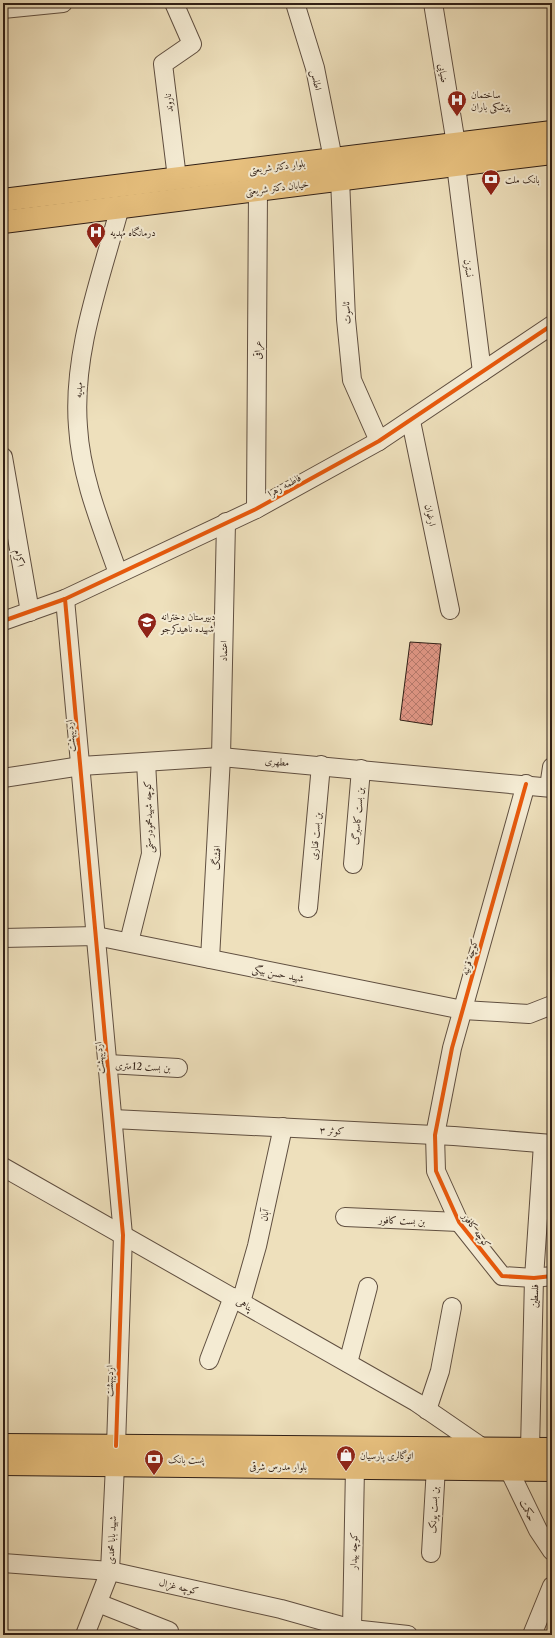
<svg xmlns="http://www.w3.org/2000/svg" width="555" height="1638" font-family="'Libre Caslon Text',Amiri,serif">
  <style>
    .building { fill: url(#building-cross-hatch); stroke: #301f16 }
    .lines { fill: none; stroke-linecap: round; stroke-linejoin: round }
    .minor-casing { stroke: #604f40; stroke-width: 20 }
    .major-casing { stroke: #301f16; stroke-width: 24 }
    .minor { stroke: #f4ebd3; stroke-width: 18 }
    .major { stroke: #e7c07e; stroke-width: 22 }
    .cycleway-casing { stroke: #f4ebd3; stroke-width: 6 }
    .cycleway { stroke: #e8590c; stroke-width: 4 }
    .labels { text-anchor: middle; stroke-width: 4; stroke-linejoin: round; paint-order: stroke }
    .street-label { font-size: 10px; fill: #301f16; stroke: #f4ebd3 }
    .poi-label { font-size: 10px; fill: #301f16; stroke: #f4ebd3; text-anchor: start }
  </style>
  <defs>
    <pattern id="building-cross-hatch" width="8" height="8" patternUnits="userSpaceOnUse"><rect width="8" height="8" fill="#e09685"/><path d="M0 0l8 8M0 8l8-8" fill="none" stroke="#b67a6c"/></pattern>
  </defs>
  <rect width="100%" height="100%" fill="#eee0bc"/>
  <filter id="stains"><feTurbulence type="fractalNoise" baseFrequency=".005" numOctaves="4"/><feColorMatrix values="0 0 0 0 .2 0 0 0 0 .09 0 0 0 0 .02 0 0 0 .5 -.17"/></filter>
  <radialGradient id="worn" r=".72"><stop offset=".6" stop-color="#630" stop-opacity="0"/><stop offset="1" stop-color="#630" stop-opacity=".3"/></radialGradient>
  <!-- building -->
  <path class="building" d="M410,642L441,644L432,725L400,720Z"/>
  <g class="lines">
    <defs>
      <g id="minor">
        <path d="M174,3L192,44L163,64L177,178"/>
        <path d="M295,3L315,68L333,159"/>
        <path d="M433,3L456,144"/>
        <path d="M3,9L63,3"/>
        <path d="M456,165L482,372"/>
        <path d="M340,179L346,319L352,380L379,441"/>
        <path d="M411,421L450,610"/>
        <path d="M3,457L30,612"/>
        <path d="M256,509L258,190"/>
        <path d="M118,573C101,525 81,477 78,427C72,353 101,278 120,207"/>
        <path d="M65,599L123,1235L116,1446"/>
        <path d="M3,621L65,599L256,509L379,441L552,325"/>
        <path d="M3,778L81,766L221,757L552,788"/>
        <path d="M526,784L452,1048L435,1135L436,1171L459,1222L502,1276L534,1278L552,1276"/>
        <path d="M549,787L552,767"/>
        <path d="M353,864L361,769"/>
        <path d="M308,908L321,765"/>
        <path d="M3,938L96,936L463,1010L529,1014L552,1005"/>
        <path d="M129,942L151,854L146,762"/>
        <path d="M210,959L221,757L226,522"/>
        <path d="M108,1064L178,1068"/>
        <path d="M113,1119L454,1136L552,1144"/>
        <path d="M3,1167L416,1402L483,1448"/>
        <path d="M345,1217L459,1222"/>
        <path d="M241,1302L257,1246L283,1127"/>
        <path d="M209,1360L233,1297"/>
        <path d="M348,1363L368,1287"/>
        <path d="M427,1410L440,1371L452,1307"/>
        <path d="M530,1449L534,1278L543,1144"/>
        <path d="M508,1468L538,1530L552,1551"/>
        <path d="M431,1553L436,1467"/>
        <path d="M3,1563L110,1571L281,1609L352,1629L408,1635"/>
        <path d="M98,1603L169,1631"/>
        <path d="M85,1635L110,1571L115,1465"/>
        <path d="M350,1635L352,1629L355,1467"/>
        <path d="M532,1635L552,1586"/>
      </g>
      <g id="major">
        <path d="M3,200L552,132"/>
        <path d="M3,222L552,153"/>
        <path d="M3,1445L552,1449"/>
        <path d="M3,1464L552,1470"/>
      </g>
    </defs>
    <!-- minor casing -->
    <use href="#minor" class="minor-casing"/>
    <!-- major casing -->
    <use href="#major" class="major-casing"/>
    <!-- minor -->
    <use href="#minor" class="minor"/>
    <!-- major -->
    <use href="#major" class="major"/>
    <defs>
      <g id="cycleway">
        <path d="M65,599L123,1235L116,1446"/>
        <path d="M3,621L65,599L256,509L379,441L552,325"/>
        <path d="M526,784L452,1048L435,1135L436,1171L459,1222L502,1276L534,1278L552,1276"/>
      </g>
    </defs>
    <!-- cycleway casing -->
    <use href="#cycleway" class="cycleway-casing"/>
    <!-- cycleway -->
    <use href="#cycleway" class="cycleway"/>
  </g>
  <!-- icons -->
  <defs>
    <symbol id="hospital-pin" viewBox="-11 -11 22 30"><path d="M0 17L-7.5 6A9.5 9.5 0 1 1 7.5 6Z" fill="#8f2418" stroke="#f4ebd3"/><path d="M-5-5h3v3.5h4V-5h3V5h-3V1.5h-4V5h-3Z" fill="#fff"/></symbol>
    <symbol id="bank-pin" viewBox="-11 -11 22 30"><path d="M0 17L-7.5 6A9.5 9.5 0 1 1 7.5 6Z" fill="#8f2418" stroke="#f4ebd3"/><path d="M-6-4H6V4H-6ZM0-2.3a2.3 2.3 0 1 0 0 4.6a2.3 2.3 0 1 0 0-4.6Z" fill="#fff"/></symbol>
    <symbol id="school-pin" viewBox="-11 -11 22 30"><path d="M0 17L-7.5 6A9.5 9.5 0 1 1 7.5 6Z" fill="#8f2418" stroke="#f4ebd3"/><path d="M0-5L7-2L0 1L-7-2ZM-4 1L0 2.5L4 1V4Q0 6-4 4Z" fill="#fff"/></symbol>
    <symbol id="shop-pin" viewBox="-11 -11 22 30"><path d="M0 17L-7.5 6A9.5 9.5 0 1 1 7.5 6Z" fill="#8f2418" stroke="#f4ebd3"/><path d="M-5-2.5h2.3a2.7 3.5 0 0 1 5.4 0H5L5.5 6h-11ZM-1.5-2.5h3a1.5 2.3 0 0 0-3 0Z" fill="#fff"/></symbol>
  </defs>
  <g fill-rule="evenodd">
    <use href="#hospital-pin" x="446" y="89" width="22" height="30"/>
    <use href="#bank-pin" x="480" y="168" width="22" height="30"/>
    <use href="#hospital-pin" x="85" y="221" width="22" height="30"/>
    <use href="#school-pin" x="136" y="611" width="22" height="30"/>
    <use href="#shop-pin" x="335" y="1444" width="22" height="30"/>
    <use href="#bank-pin" x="143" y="1448" width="22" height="30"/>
  </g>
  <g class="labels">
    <!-- street labels -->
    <g class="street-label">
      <text transform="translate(444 73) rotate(81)" y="4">ضیایی</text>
      <text transform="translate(317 80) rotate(78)" y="4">اطلس</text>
      <text transform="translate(168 103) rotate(-97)" y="4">ناروند</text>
      <text transform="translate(277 166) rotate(-7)" y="4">بلوار دکتر شریعتی</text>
      <text transform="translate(277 187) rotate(-7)" y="4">خیابان دکتر شریعتی</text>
      <text transform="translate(469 268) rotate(83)" y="4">نسترن</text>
      <text transform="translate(346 313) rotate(-94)" y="4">ئاسوت</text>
      <text transform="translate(257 350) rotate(-90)" y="4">عراقی</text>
      <text transform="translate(78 390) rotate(-85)" y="4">مهدیه</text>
      <text transform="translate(284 485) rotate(-29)" y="4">فاطمه زهرا</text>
      <text transform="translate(431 515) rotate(78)" y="4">ارغوان</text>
      <text transform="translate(20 558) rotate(80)" y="4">اکرام</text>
      <text transform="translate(223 651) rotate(-89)" y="4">اعتماد</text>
      <text transform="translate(70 736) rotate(-95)" y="4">اردیبهشت</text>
      <text transform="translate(277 761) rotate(5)" y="4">مطهری</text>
      <text transform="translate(357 816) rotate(-85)" y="4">بن بست کاسبرگ</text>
      <text transform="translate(148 817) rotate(-92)" y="4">کوچه شهیدمحمودرستمی</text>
      <text transform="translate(315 836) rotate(-85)" y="4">بن بست قناری</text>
      <text transform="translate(216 858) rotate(-87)" y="4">افشنگ</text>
      <text transform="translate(469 957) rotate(-74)" y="4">کوچه قرنیه</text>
      <text transform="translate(278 973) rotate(11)" y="4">شهید حسن بیگی</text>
      <text transform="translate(99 1058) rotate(-95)" y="4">اردیبهشت</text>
      <text transform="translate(143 1066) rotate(3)" y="4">بن بست 12متری</text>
      <text transform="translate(332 1130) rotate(3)" y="4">کوثر ۳</text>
      <text transform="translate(264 1215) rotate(-78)" y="4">آبان</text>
      <text transform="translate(402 1220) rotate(3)" y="4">بن بست کافور</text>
      <text transform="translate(477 1230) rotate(54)" y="4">کوچه کافور</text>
      <text transform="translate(534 1296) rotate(-88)" y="4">فلسطین</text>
      <text transform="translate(245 1304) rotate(30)" y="4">پناهی</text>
      <text transform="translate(109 1381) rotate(-89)" y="4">اردیبهشت</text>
      <text x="278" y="1470">بلوار مدرس شرقی</text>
      <text transform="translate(433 1510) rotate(-87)" y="4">بن بست پونک</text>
      <text transform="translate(528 1510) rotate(64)" y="4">حکمت</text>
      <text transform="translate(111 1540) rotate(-87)" y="4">شهید بابا محمدی</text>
      <text transform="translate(353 1551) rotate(-89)" y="4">کوچه بیدار</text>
      <text transform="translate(179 1586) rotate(13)" y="4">کوچه غزال</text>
    </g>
    <!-- poi labels -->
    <g class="poi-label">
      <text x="471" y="98">ساختمان<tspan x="471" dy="12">پزشکی باران</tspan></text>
      <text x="505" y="183">بانک ملت</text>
      <text x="110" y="236">درمانگاه مهدیه</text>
      <text x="161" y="620">دبیرستان دخترانه<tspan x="161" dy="12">شهیده ناهیدکرجو</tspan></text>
      <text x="360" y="1459">اتوگالری پارسیان</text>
      <text x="168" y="1463">پست بانک</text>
    </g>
  </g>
  <!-- margin -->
  <rect width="555" height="1638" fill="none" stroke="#eee0bc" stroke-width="16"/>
  <rect x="4" y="4" width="547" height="1630" fill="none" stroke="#301f16" stroke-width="2"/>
  <rect x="8" y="8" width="539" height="1622" fill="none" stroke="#301f16"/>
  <rect width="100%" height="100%" filter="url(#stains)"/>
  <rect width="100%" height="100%" fill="url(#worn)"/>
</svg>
